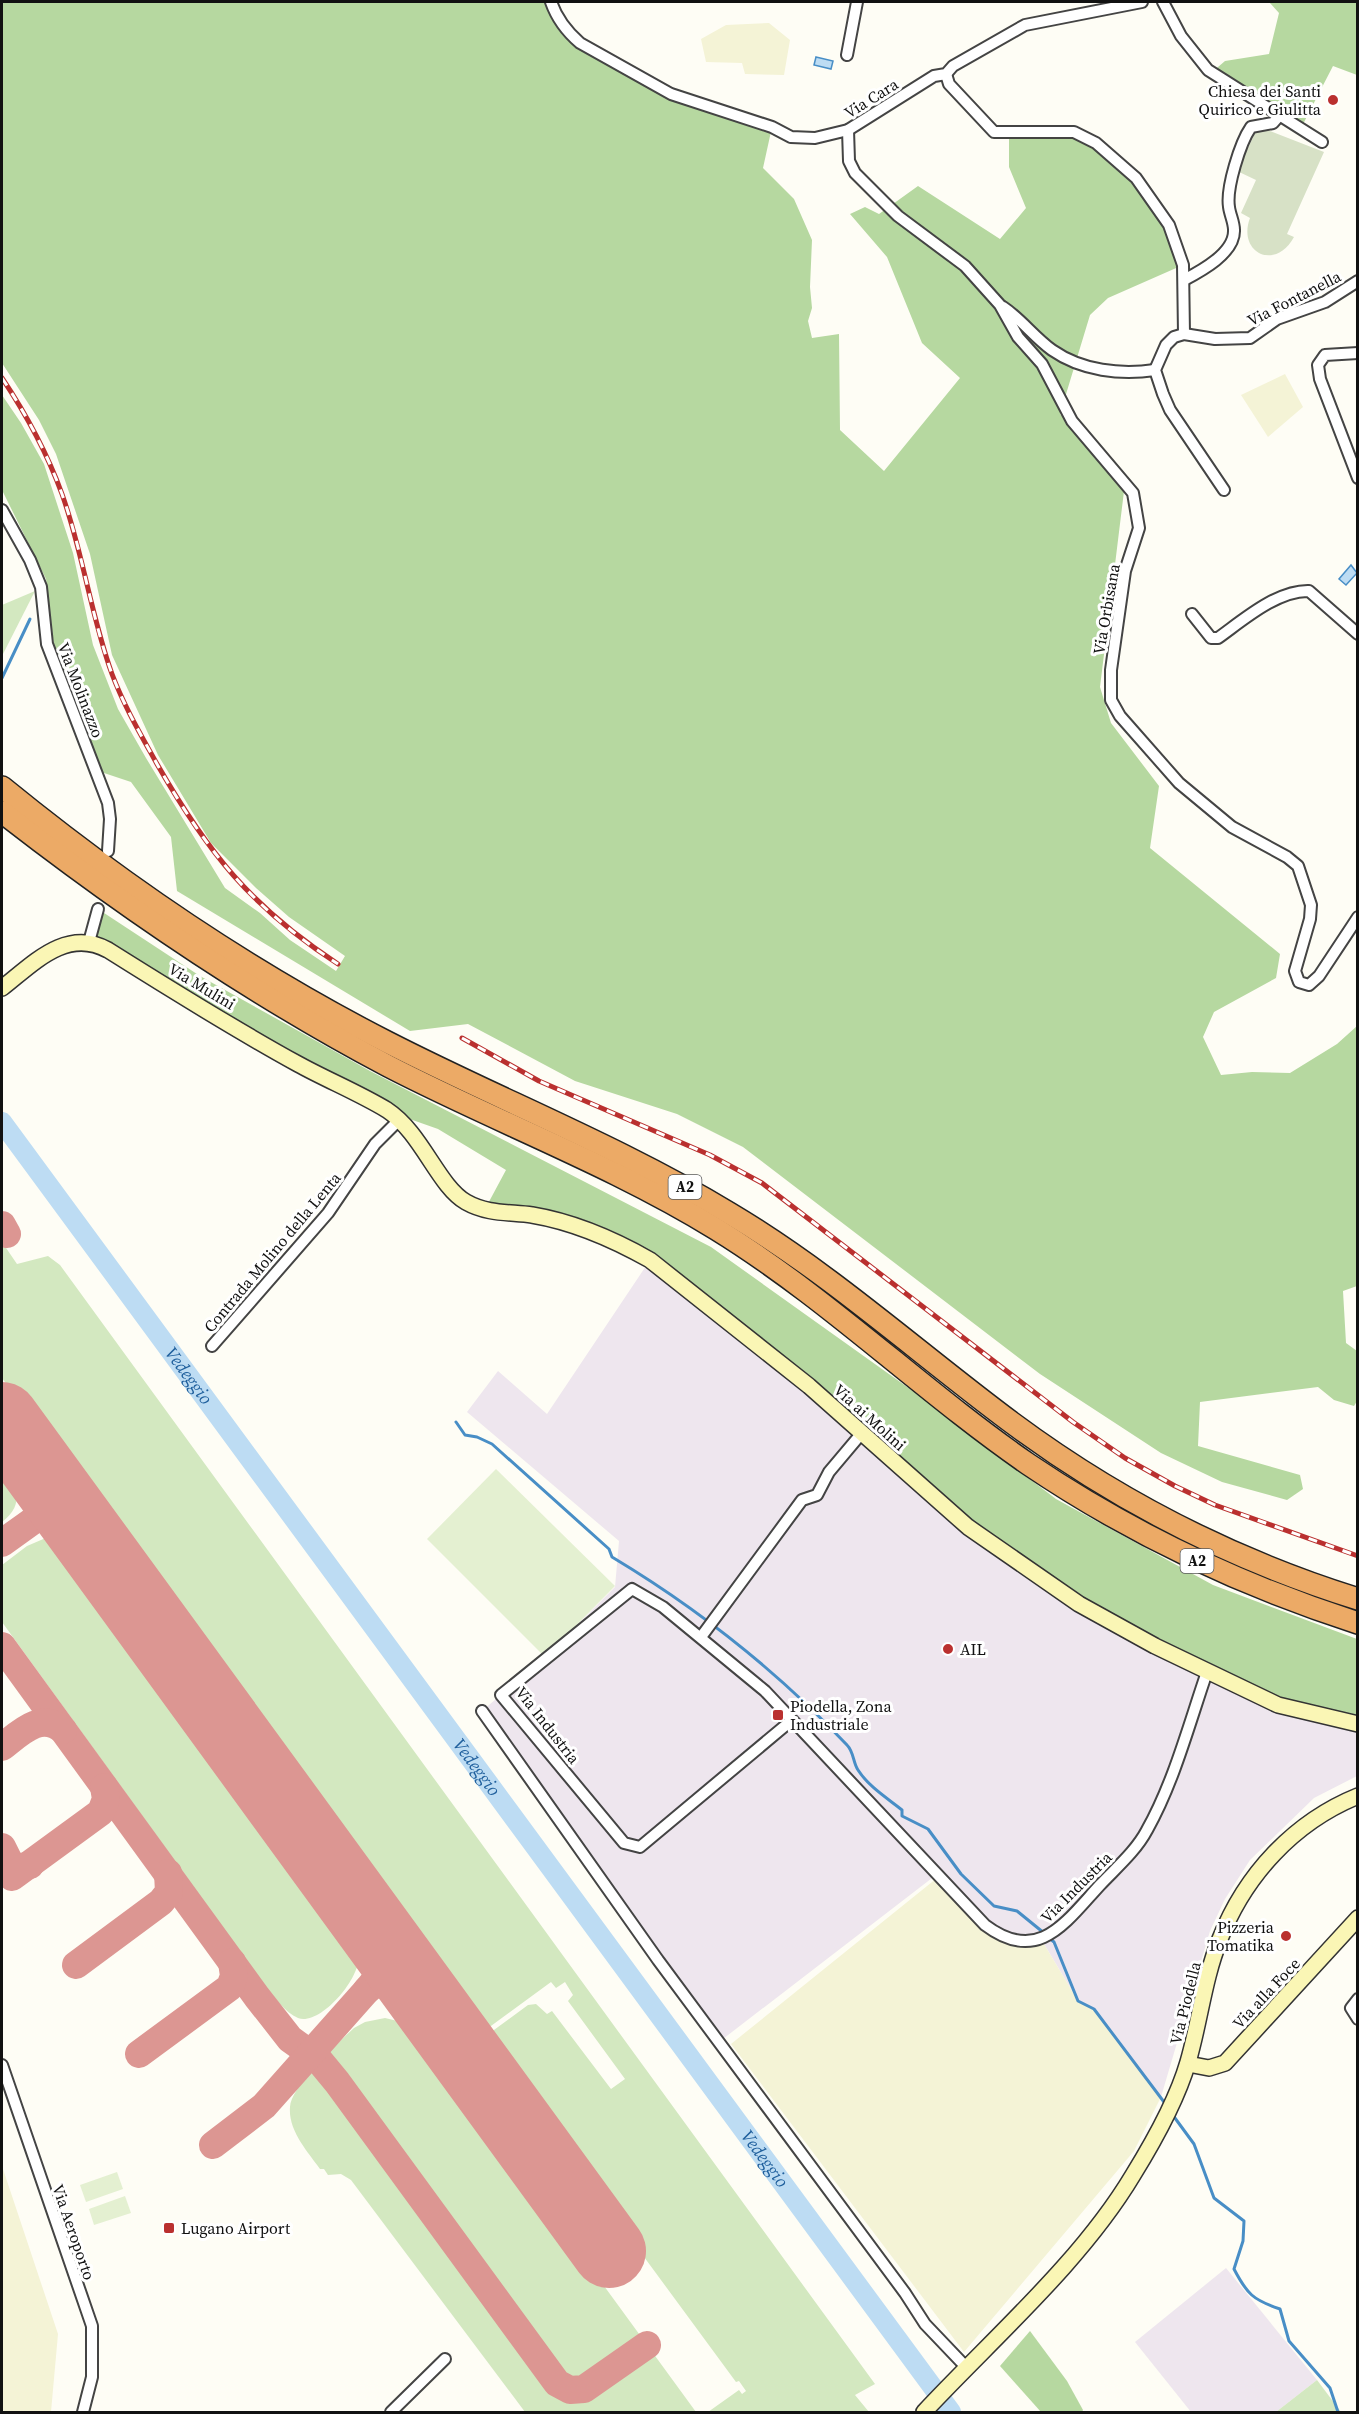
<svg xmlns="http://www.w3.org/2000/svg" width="1359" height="2414" font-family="'Source Serif 4',serif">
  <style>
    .industrial { fill: #eee6ee }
    .farmland { fill: #f4f3d6 }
    .green { fill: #d3e8c0 }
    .forest { fill: #b6d8a0 }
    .cemetery { fill: #d7e1c6 }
    .pitch { fill: #e4f0d1 }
    .water { fill: #bddcf3; stroke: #488ec6; stroke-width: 1.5 }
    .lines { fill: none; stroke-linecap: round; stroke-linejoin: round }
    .stream { stroke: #488ec6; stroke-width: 3 }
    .river { stroke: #bddcf3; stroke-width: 20 }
    .taxiway { stroke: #dc9692; stroke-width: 28 }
    .runway { stroke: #dc9692; stroke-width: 74 }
    .street-casing { stroke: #444; stroke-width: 14 }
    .secondary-casing { stroke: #333; stroke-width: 18 }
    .highway-casing { stroke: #222; stroke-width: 24 }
    .street { stroke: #fff; stroke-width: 10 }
    .secondary { stroke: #faf6b5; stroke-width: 15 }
    .highway { stroke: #ecaa66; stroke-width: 21 }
    .rail-casing { stroke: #ba302f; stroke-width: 5 }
    .rail { stroke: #fff; stroke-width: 3; stroke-dasharray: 9; stroke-linecap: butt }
    .poi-dot { fill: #ba302f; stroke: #fff; stroke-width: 2 }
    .labels { text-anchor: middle; stroke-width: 6; stroke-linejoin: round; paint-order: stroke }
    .shield { fill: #fff; stroke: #585858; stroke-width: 1.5 }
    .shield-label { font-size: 15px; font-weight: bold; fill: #111 }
    .poi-label { font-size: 16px; fill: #111; stroke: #fff; text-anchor: start }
    .street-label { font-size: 16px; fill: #111; stroke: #fff }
    .water-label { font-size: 18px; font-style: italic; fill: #20609d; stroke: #fff }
  </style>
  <rect width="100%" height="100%" fill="#fefdf5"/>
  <!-- industrial -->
  <g class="industrial">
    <path d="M650,1260L1357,1724V1776L1314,1798L1250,1860L1225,1899L1210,1931L1161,2097L1094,2009L1078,2001L1041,1939L1002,1937L936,1875L719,2042L482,1711L545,1657L615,1587L619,1541L467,1412L498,1371L547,1414Z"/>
    <path d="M1226,2268L1317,2380L1276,2412H1191L1135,2342Z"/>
  </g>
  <!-- farmland -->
  <g class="farmland">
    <path d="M769,23L790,40L784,75L745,74L742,63L706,62L701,39L726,25Z"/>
    <path d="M1285,374L1303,407L1268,437L1241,395Z"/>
    <path d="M937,1878L1002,1937L1041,1939L1078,2001L1094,2009L1161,2097L1134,2151L964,2352L731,2044Z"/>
    <path d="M2,2166L58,2334L51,2412H2Z"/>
  </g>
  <!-- green -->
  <g class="green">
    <path d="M35,591L2,656V605Z"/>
    <path d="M2,1242L17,1264L48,1256L60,1265L875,2384L855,2395L869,2412H708L739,2390L742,2394L746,2391L739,2381L736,2382L483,2038L528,2005L536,2004L547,2014L552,2011L611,2089L625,2079L568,2001L573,1995L565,1982L556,1988L551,1982L480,2034L2,1378Z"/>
    <path d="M2,1462C17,1483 26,1504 2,1522Z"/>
    <path d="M48,1537L64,1547L358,1949C367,1972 321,2027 298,2018C285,2013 274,1996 265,1986L2,1622V1565L27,1546Z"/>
    <path d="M385,2018L406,2023L421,2035L696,2412H525L351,2180L341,2174L328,2175L324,2169H320C308,2152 288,2131 290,2107C291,2086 337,2044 354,2028L365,2022Z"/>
    <path d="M1317,2380L1341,2412H1276Z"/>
  </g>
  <!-- forest -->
  <g class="forest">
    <path d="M2,2H551L569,34L671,94L772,127L763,168L794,199L812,240L810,287L812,308L808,321L812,338L839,334L840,430L884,471L960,378L922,343L887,257L850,214L865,207L879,214L918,186L1000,239L1026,208L1009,167V133L1082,135L1152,198L1183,265L1108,298L1090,315L1060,414L1125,483L1100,687L1111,723L1159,786L1150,848L1280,954L1276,978L1214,1012L1203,1037L1221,1075L1252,1072L1290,1073L1337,1044L1357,1026V1286L1343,1291L1346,1343L1357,1351V1401L1354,1406L1334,1400L1318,1387L1200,1402L1198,1446L1300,1475L1303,1489L1287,1500L1222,1482L1161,1453L1040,1374L743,1147L677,1114L575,1081L468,1024L410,1031L177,891L171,837L131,782L101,772L54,646L46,579L2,490V395L21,423L44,464L73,553L93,645L118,709L146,758L225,888L260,913L290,940L336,971L345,956L289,917L256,888L211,843L158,755L112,655L90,554L56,454L39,420L2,363Z"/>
    <path d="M1269,2H1357V75L1333,66L1301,128L1211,73L1225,61L1269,54L1279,13Z"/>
    <path d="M98,909L200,976L370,1071L711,1247L931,1404L1056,1499L1213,1585L1357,1639V1724L1278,1705L1155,1646L968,1527L649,1260L591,1231L484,1211L506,1170L438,1129L387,1111L89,942Z"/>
    <path d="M1030,2331L1067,2381L1083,2410L1082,2412H1041L1000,2366Z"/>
  </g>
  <!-- cemetery -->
  <path class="cemetery" d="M1257,129H1265L1324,152L1287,234L1294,237C1275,272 1237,252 1250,218L1241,213L1256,180L1237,171Z"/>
  <!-- pitch -->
  <g class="pitch">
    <path d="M496,1469L615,1586L545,1657L427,1539Z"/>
    <path d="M117,2172L123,2189L86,2202L80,2185Z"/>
    <path d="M125,2196L131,2213L94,2225L89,2209Z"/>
  </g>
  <!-- water -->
  <g class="water">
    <path d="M816,57L833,61L831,69L814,65Z"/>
    <path d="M1351,565L1357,573L1346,585L1339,579Z"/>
  </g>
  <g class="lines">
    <!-- stream -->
    <g class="stream">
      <path d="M2,678L30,619"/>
      <path d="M456,1422L465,1435L477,1437L492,1444L609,1549L612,1557C697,1608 779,1673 847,1745C854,1752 853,1763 858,1770C869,1787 887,1798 902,1810V1816L928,1829L961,1874L994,1906L1017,1911L1044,1933"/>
      <path d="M1049,1938L1054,1942L1078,2001L1094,2009L1167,2106"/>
      <path d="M1172,2114L1194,2144L1214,2198L1244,2221L1243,2241L1234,2269C1247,2294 1253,2300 1280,2309L1289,2341L1330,2388L1338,2412"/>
    </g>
    <!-- river -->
    <path class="river" id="s1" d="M2,1122L951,2412"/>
    <!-- taxiway -->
    <g class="taxiway">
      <path d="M2,1225L7,1234"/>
      <path d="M35,1466C46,1485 52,1503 34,1520C53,1507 69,1518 84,1532"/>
      <path d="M2,1543L34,1520"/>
      <path d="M2,1646L257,1997L290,2039L318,2059L337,2082L557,2383L570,2390L584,2389L647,2345"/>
      <path d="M2,1747C20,1733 41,1711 63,1730"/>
      <path d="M2,1847L11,1865L22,1867L30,1865"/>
      <path d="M12,1877L101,1812L106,1799L104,1787"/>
      <path d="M363,1914C383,1945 396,1958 367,1990C402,1959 423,1998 443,2023"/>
      <path d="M76,1965L161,1902L169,1892L168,1873"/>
      <path d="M139,2054L230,1987L234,1976L232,1962"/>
      <path d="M213,2145L264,2106L367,1990"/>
    </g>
    <!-- runway -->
    <path class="runway" d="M2,1419L609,2251"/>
    <defs>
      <g id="street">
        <path d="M551,2C557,19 566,31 580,43L671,94L772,127L791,137L815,138L848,130L934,76L946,74L953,66L1025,25L1142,2"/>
        <path d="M1163,2L1181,36L1208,70L1322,142"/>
        <path d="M847,55L857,2"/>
        <path d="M946,74L949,84L994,132H1074L1096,143L1136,178L1169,225L1183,265L1184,334"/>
        <path d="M848,130L849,161L855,173L898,216L965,266L1000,305L1018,337L1042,364L1072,421L1133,493L1139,528L1125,571L1111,670V700L1120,716L1179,783L1232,827L1287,857L1298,866L1311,905L1310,919L1295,971L1299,982L1309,985L1319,976L1358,917"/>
        <path d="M1184,280C1201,271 1235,253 1234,230C1234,222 1230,215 1229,207C1226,188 1240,143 1251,127L1273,123L1280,115"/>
        <path d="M1003,307C1021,319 1034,337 1052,350C1082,371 1121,375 1155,370"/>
        <path d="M1358,353L1325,355L1318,365L1320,379L1358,478"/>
        <path d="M1224,490L1170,410L1163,394L1155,370L1166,345L1174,337L1184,334L1215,339L1250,338L1277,319L1325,302L1358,281"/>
        <path d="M2,510L30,560L41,587L47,644L108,803L110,819L108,851"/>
        <path d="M1192,614L1211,638H1218C1242,621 1277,590 1309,591L1358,634"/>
        <path d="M89,942L98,909"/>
        <path d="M212,1346L328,1213L375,1144L399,1120"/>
        <path d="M701,1637L802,1500L817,1495L829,1472L861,1434"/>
        <path d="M482,1711L658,1960L905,2293L925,2324L966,2367"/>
        <path d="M792,1720L640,1847L624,1843L501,1695L632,1589L663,1607L765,1691L985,1925C1038,1965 1065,1923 1100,1885C1116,1868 1136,1851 1147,1830C1174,1782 1189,1724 1207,1672"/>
        <path d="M1358,1999L1351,2008L1358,2019"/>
        <path d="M2,2065L92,2326V2377L83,2412"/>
        <path d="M391,2412L445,2359"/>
      </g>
      <g id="secondary">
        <path d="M2,988C33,964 66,927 108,950C170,989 234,1029 298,1064C327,1080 359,1093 387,1110C422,1133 438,1186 466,1202C487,1214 509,1212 532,1215C574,1222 613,1239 650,1260L809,1386L968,1527L1079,1604L1155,1646L1278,1705L1358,1724"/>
        <path d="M1188,2064L1209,2068L1225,2063L1358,1918"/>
        <path d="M924,2412C993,2338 1081,2262 1133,2175C1154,2141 1177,2100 1188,2062C1200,2021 1204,1978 1220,1939C1245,1875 1294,1822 1358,1796"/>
      </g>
      <g id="highway">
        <path d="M2,787C121,884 250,972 387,1042C500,1100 620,1147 729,1213C830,1273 917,1352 1011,1422C1116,1500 1233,1560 1358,1599"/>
        <path d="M2,812C124,907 250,993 388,1066C496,1122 612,1165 716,1229C828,1298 921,1390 1028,1464C1130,1533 1240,1585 1358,1623"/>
      </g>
    </defs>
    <!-- street casing -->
    <use href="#street" class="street-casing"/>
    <!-- secondary casing -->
    <use href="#secondary" class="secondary-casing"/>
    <!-- highway casing -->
    <use href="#highway" class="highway-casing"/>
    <!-- street -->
    <use href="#street" class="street"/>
    <!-- secondary -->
    <use href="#secondary" class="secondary"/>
    <!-- highway -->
    <use href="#highway" class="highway"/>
    <defs>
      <g id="rail">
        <path d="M2,378C26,414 47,453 62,494C83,553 91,616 112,674C124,706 141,735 157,764C208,853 251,907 338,964"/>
        <path d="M462,1038L539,1081L710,1155L762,1183L1073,1422L1125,1458L1175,1486L1215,1505L1358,1556"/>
      </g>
    </defs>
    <!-- rail casing -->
    <use href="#rail" class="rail-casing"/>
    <!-- rail -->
    <use href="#rail" class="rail"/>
  </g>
  <!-- markers -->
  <g class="poi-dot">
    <circle cx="1333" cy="100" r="6"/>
    <circle cx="948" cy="1649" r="6"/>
    <rect x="772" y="1709" width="12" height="12" rx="3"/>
    <circle cx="1286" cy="1936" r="6"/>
    <rect x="163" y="2222" width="12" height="12" rx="3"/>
  </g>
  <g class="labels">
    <!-- shield labels -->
    <g class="shield">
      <rect x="668.5" y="1175" width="33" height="24" rx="4.5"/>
      <rect x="1180.5" y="1549" width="33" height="24" rx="4.5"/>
    </g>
    <g class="shield-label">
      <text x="685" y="1192">A2</text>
      <text x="1197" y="1566">A2</text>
    </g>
    <!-- poi labels -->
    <g class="poi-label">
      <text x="1321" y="97" text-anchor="end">Chiesa dei Santi<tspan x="1321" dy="18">Quirico e Giulitta</tspan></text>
      <text x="960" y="1655">AIL</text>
      <text x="790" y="1712">Piodella, Zona<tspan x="790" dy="18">Industriale</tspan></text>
      <text x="1274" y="1933" text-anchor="end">Pizzeria<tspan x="1274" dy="18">Tomatika</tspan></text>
      <text x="181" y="2234">Lugano Airport</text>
    </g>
    <!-- street labels -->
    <g class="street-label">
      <text transform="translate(871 98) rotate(-32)" y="6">Via Cara</text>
      <text transform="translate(1294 298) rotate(-27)" y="6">Via Fontanella</text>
      <text transform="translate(1106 609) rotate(-80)" y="6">Via Orbisana</text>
      <text transform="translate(81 690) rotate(69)" y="6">Via Molinazzo</text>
      <text transform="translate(202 986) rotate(31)" y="6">Via Mulini</text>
      <text transform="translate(272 1252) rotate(-50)" y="6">Contrada Molino della Lenta</text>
      <text transform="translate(870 1417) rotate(42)" y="6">Via ai Molini</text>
      <text transform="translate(548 1725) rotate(52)" y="6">Via Industria</text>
      <text transform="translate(1076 1887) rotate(-45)" y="6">Via Industria</text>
      <text transform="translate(1266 1993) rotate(-47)" y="6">Via alla Foce</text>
      <text transform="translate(1185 2003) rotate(-76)" y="6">Via Piodella</text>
      <text transform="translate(74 2232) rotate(71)" y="6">Via Aeroporto</text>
    </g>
    <!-- water labels -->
    <g class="water-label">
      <text dy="6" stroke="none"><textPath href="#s1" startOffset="315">Vedeggio</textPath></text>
      <text dy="6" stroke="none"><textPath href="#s1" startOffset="801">Vedeggio</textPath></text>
      <text dy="6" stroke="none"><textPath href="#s1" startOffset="1287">Vedeggio</textPath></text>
    </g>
  </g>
  <!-- border -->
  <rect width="1359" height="2414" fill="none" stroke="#111111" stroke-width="6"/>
</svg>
